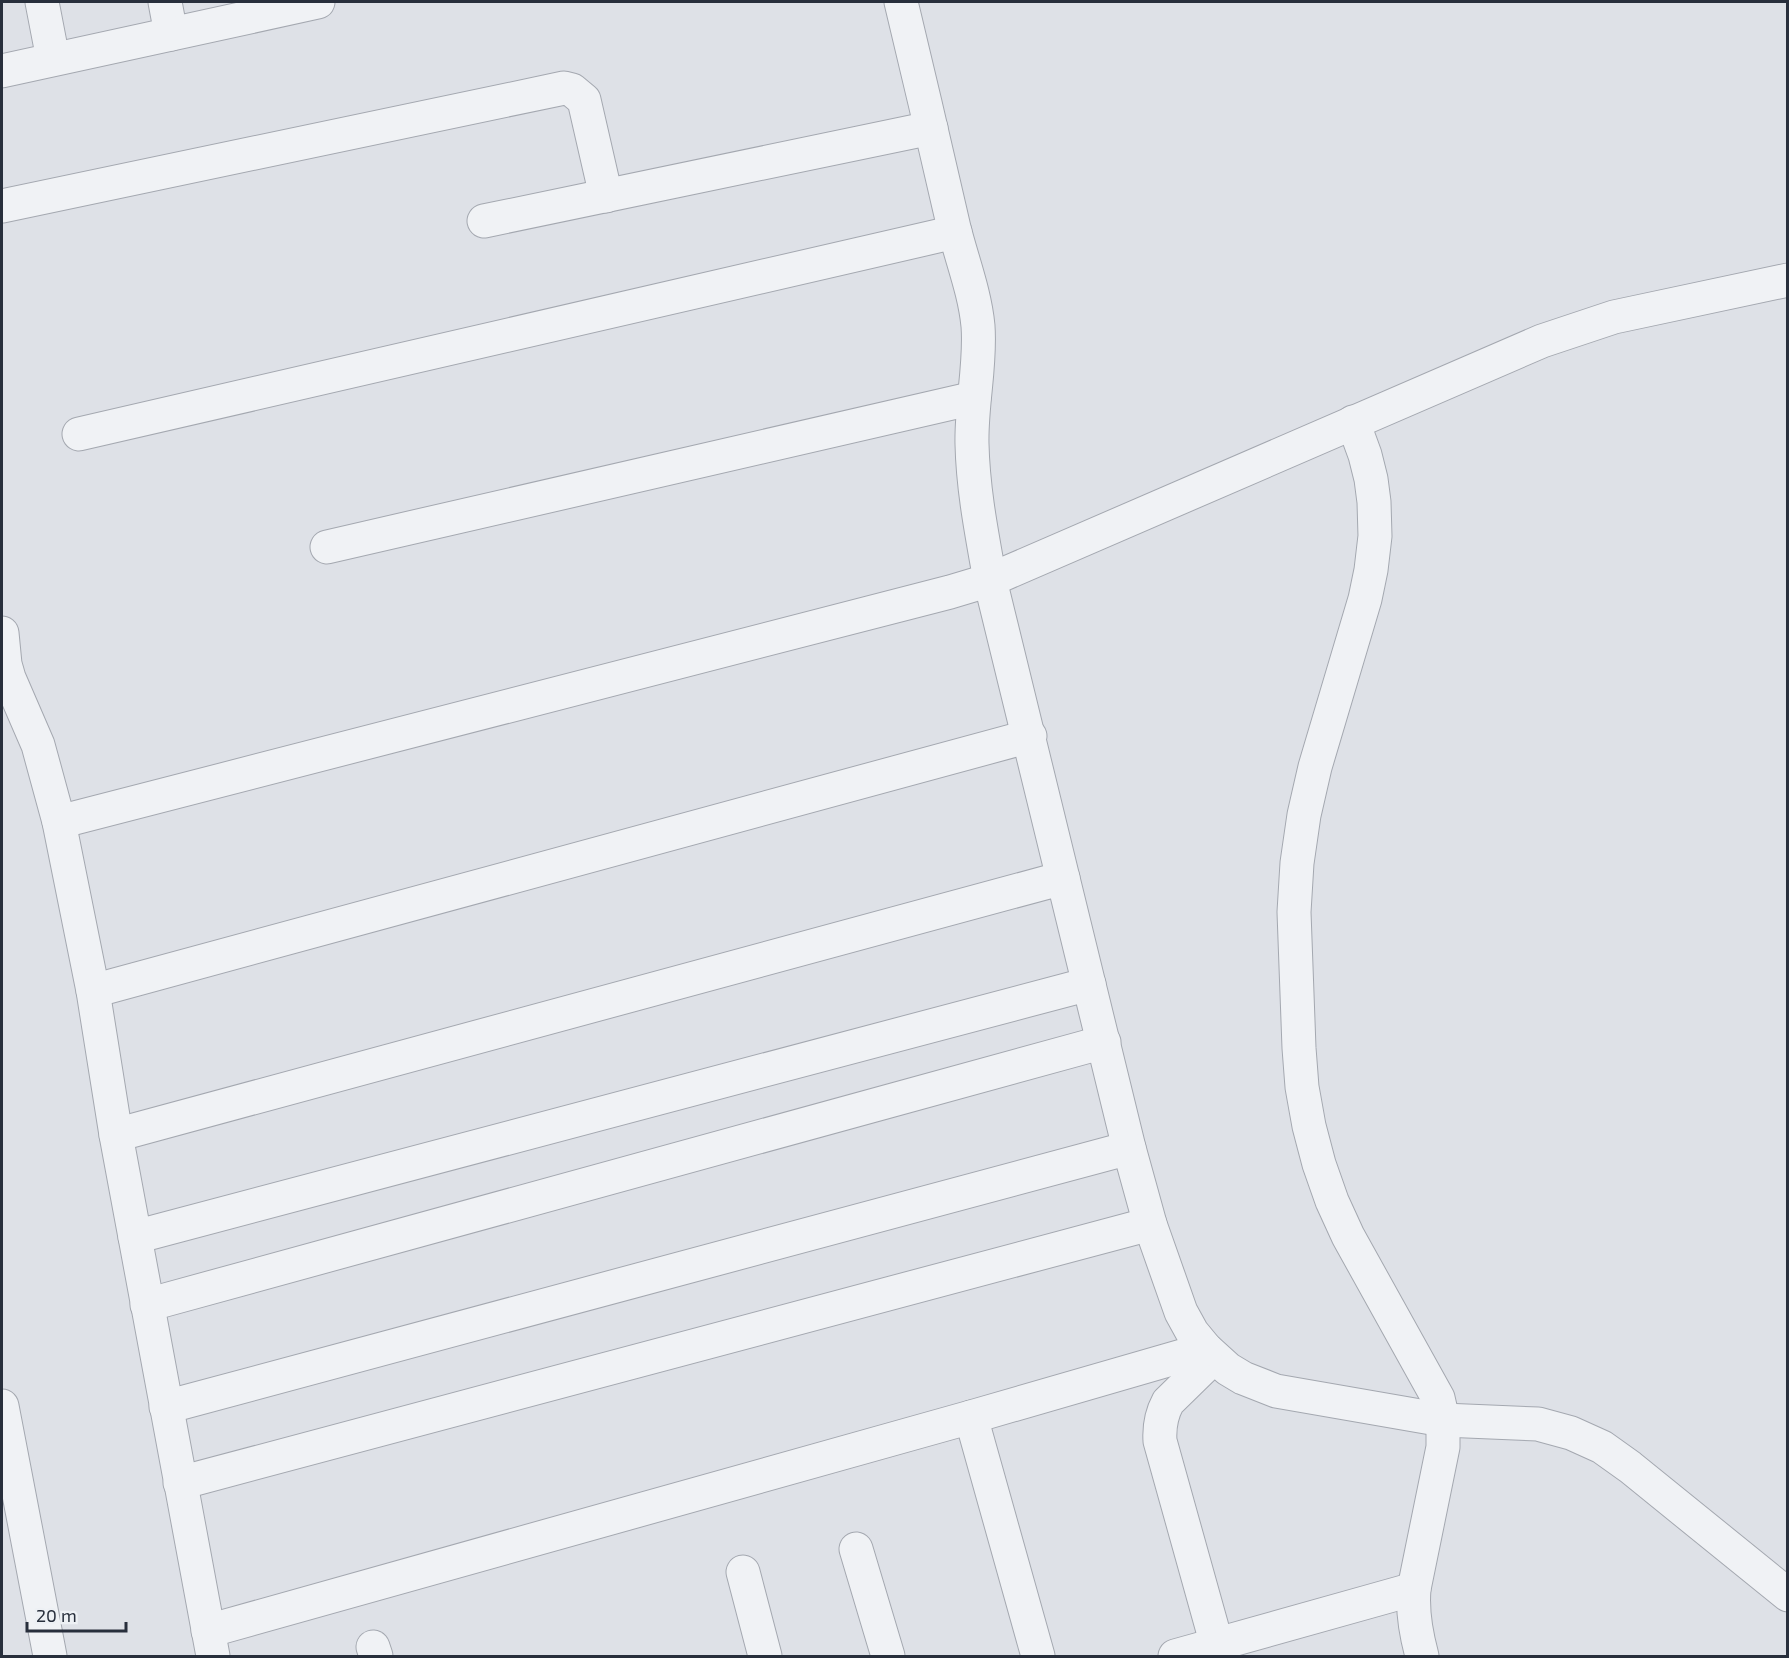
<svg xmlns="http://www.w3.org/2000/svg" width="1789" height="1658" font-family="'Exo 2',sans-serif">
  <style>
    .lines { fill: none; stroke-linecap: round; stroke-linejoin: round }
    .street-casing { stroke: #a4a8b0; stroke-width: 35 }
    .street { stroke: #f0f2f5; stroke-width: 33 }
  </style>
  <rect width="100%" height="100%" fill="#dee1e7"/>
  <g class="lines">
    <defs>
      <g id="street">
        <path d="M42,2L53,59"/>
        <path d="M165,2L171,34"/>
        <path d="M901,2C919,77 937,153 954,228C962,260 975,293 978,326C981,365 971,404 972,444C973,490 982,535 990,580L1129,1148L1150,1224L1181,1312L1192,1332L1206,1349L1228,1369L1243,1378L1276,1391L1443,1420L1538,1424L1571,1433L1602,1447L1630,1467L1788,1595"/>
        <path d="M2,71L318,2"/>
        <path d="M2,206L564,88L572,90L584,100L606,196"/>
        <path d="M484,221L931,128"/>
        <path d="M1353,422L1365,455L1371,479L1374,502L1375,536L1371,570L1365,599L1315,767L1304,815L1297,863L1294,912L1299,1048L1302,1087L1309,1126L1319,1164L1332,1201L1348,1236L1438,1398L1443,1420V1447L1414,1589C1412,1612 1416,1634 1422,1656"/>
        <path d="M79,434L955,232"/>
        <path d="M327,547L974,398"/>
        <path d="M2,633L5,664L9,678L38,745L59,822L93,991L116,1135L213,1656"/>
        <path d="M59,822L950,592L990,580L1542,341L1614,317L1788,280"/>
        <path d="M93,991L1030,736"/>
        <path d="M116,1135L1063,878"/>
        <path d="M135,1237L1089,984"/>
        <path d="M147,1305L1104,1042"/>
        <path d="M1214,1357L1168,1402C1161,1415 1159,1426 1160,1441L1220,1656"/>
        <path d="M2,1406L50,1656"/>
        <path d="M166,1407L1129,1148"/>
        <path d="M971,1417L1038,1656"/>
        <path d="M180,1483L1150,1224"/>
        <path d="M856,1549L888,1656"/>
        <path d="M743,1572L765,1656"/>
        <path d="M208,1631L971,1417L1206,1349"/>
        <path d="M373,1647L376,1656"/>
        <path d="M1175,1656L1414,1589"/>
      </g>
    </defs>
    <!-- street casing -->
    <use href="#street" class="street-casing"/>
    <!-- street -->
    <use href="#street" class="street"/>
  </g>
  <!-- border -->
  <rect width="1789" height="1658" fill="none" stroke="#282f3c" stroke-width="6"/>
  <!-- scale -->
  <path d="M27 1622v9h99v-9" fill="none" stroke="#282f3c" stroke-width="3"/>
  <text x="36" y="1622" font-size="18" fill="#282f3c" stroke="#edf0f4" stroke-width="4.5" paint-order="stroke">20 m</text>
</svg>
